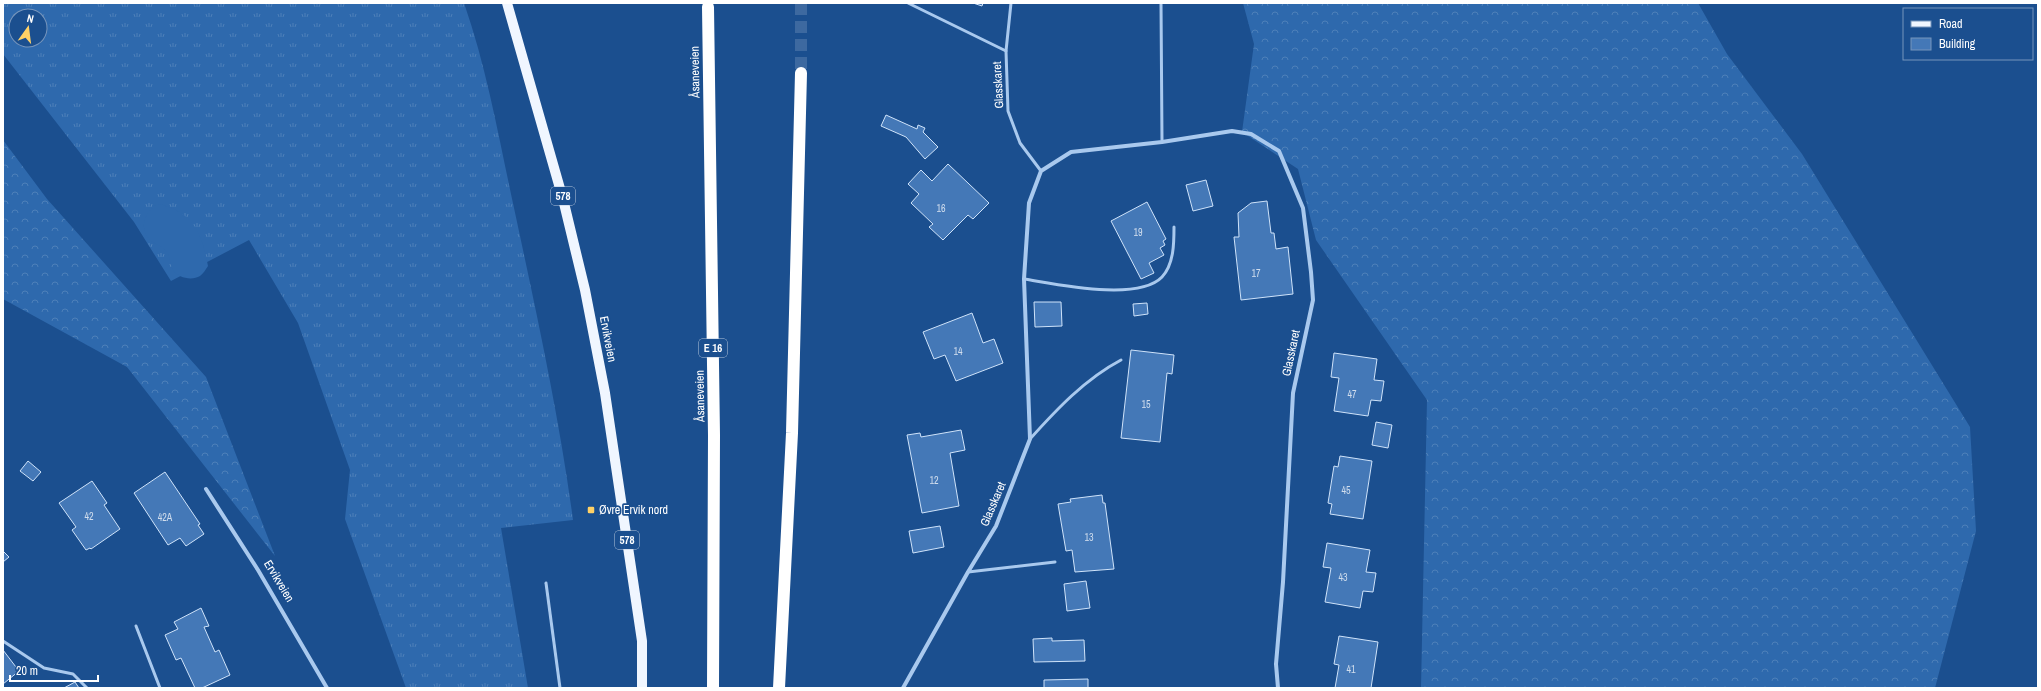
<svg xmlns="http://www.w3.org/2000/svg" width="2041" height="691" font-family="'Archivo Narrow',sans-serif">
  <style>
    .grass { fill: url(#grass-tufts); fill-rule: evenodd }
    .forest { fill: url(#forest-crowns) }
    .pitch { fill: #2e69ad }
    .building { fill: #4478b7; stroke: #cfe3fa }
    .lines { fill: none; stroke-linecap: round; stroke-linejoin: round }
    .highway-tunnel { stroke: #3d69a0; stroke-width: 12; stroke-dasharray: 12 6; stroke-linecap: butt }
    .lane { stroke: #a9c9ee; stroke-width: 3 }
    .street { stroke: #a9c9ee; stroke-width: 4 }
    .primary { stroke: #f0f6ff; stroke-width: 10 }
    .highway { stroke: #fff; stroke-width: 12 }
    .poi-dot { fill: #ffd166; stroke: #1b4f8f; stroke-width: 1.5 }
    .labels { text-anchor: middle; stroke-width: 3.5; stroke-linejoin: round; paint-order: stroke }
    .number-label { font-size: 10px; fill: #d0dded }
    .shield { fill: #1b4f8f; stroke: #bbcadd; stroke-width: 1 }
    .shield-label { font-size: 11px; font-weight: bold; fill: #fff }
    .street-label { font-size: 12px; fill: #fff; stroke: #1b4f8f }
    .poi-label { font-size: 12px; fill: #fff; stroke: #1b4f8f; text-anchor: start }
  </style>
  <defs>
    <pattern id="grass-tufts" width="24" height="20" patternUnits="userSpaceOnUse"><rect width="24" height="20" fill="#2e69ad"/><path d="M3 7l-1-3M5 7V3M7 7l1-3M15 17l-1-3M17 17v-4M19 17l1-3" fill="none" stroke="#4d80b9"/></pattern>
    <pattern id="forest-crowns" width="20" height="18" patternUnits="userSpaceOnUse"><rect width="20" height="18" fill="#2e69ad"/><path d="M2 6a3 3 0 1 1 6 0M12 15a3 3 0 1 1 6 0" fill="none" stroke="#4d80b9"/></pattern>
  </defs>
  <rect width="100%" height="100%" fill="#1b4f8f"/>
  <!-- grass -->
  <path class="grass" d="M3,3H464C487,69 499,139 514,208C536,311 559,415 573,520L501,528L528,688H406L345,519L350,470L298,323L249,240L171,281L134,222L3,54ZM16,16H40V40H16Z"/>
  <!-- forest -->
  <g class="forest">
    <path d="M1243,3H1698L1727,54L1802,154L1970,427L1976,531L1935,688H1421L1427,400L1316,240L1298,169L1242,132L1254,44Z"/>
    <path d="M3,140L47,199L206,377L275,556L127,367L3,299Z"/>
  </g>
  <!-- pitch -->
  <path class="pitch" d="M158,204C193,211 202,234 208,266C206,269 203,274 200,276C192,281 178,278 173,270C169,263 171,256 165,250C161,245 154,244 150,240C138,228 145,211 158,204Z"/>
  <!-- building -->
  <g class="building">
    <path d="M973,3H983L982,6Z"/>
    <path d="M886,115L917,129L918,125L925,128L923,132L938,147L925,159L906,137L881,126Z"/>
    <path d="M948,164L989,203L973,219L968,215L943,240L929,227L933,224L911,203L919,194L908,184L921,170L932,181Z"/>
    <path d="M1206,180L1213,206L1193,211L1186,185Z"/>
    <path d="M1267,201L1271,233H1274L1276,249L1288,247L1293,294L1241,300L1234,237H1239L1238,213L1251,203Z"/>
    <path d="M1147,202L1166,239L1163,241L1165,245L1160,248L1164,255L1149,263L1154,273L1141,279L1111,221Z"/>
    <path d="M1034,302H1061L1062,326L1035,327Z"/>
    <path d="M1147,303L1148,314L1134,316L1133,304Z"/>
    <path d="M972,313L983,343L994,339L1003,363L956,381L945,355L934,359L923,332Z"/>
    <path d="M1131,350L1174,355L1172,374L1167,373L1160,442L1121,438Z"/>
    <path d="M1334,353L1377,359L1374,380L1384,381L1381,401L1371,400L1368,416L1334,411L1339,378L1331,377Z"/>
    <path d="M1376,422L1392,425L1388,448L1372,445Z"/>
    <path d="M961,430L965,450L950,453L959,506L922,513L907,435L920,433L921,437Z"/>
    <path d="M1340,456L1372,461L1363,519L1330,514L1332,504L1328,503L1334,466L1338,467Z"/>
    <path d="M28,461L41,472L33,481L20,471Z"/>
    <path d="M165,472L200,524L198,525L204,534L186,546L180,538L168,545L134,493Z"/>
    <path d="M92,481L107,503L104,505L120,529L91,549L90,548L86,550L72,530L76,527L59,503Z"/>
    <path d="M1102,495L1103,503H1105L1114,569L1075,572L1072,550L1066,551L1058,504L1071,502L1070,499Z"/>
    <path d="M940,526L944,547L913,553L909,531Z"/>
    <path d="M1327,543L1370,550L1366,572L1376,573L1373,592L1363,591L1360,608L1325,602L1331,568L1323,567Z"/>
    <path d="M3,551L9,557L3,562Z"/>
    <path d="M1086,581L1090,608L1067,611L1064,584Z"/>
    <path d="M201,608L209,626L204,627L215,652L219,650L230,675L202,688H195L181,658L176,660L165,635L178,629L174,622Z"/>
    <path d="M1339,636L1378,642L1371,688H1335L1339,665L1334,664Z"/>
    <path d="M1052,638V641L1084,640L1085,661L1034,662L1033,639Z"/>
    <path d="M3,650L19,671L3,684Z"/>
    <path d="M1088,679V688H1044V680Z"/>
    <path d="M75,682L79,688H64Z"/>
  </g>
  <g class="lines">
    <!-- highway-tunnel -->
    <path class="highway-tunnel" d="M801,3V73"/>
    <!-- lane -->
    <g class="lane">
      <path d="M908,3L1006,51"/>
      <path d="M1011,3L1006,51L1008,111L1020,143L1041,171"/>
      <path d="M1161,3L1162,142"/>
      <path d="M1024,279C1056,284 1138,302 1162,277C1174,264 1174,243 1174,227"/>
      <path d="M1030,439C1056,410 1085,379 1121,360"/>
      <path d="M968,572L1055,562"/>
      <path d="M546,583L560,688"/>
      <path d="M136,626L160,688"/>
      <path d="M3,641L44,668L73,674L87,688"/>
    </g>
    <!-- street -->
    <g class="street">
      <path d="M206,489L258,570L327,688"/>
      <path d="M903,688L968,572L996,526L1030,439L1024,279L1029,203L1041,171L1071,152L1162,142L1232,131L1251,134L1279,151L1303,208L1311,272L1313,300L1293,393L1283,582L1276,664L1278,688"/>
    </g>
    <!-- primary -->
    <path class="primary" d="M507,3L563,199L585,290L605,393L642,641V688"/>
    <!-- highway -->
    <g class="highway">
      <path d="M708,7L714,435L713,688"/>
      <path d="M779,688L792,433L801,73"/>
    </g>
  </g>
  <!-- markers -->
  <rect class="poi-dot" x="587" y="506" width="8" height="8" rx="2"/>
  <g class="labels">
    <!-- number labels -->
    <g class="number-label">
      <text x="941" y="212">16</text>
      <text x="1138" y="236">19</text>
      <text x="1256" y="277">17</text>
      <text x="958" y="355">14</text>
      <text x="1352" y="398">47</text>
      <text x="1146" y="408">15</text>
      <text x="934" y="484">12</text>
      <text x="1346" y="494">45</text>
      <text x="89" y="520">42</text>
      <text x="165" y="521">42A</text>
      <text x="1089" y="541">13</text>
      <text x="1343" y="581">43</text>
      <text x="1351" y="673">41</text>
    </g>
    <!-- shield labels -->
    <g class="shield">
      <rect x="551" y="187" width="24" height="18" rx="3"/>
      <rect x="699" y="339" width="28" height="18" rx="3"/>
      <rect x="615" y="531" width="24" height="18" rx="3"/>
    </g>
    <g class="shield-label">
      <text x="563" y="200">578</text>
      <text x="713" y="352">E 16</text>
      <text x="627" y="544">578</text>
    </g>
    <!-- street labels -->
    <g class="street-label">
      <text transform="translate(695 72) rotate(-91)" y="4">Åsaneveien</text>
      <text transform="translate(998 85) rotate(-93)" y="4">Glasskaret</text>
      <text transform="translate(608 339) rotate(79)" y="4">Ervikveien</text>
      <text transform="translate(1291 353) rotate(-78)" y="4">Glasskaret</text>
      <text transform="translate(700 396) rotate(-91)" y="4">Åsaneveien</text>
      <text transform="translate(993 504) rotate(-67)" y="4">Glasskaret</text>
      <text transform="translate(279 581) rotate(59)" y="4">Ervikveien</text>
    </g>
    <!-- poi labels -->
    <g class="poi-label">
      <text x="599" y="514">Øvre Ervik nord</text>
    </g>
  </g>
  <!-- border -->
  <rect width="2041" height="691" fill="none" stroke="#ffffff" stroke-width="8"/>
  <!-- legend -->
  <rect x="1903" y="8" width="130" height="52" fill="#1b4f8f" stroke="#7695bc"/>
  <rect x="1911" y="21" width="20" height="6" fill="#f0f6ff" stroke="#7695bc"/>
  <text x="1939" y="28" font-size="12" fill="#ffffff">Road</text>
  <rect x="1911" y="38" width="20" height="12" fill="#4478b7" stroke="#7695bc"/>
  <text x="1939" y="48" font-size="12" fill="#ffffff">Building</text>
  <!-- north arrow -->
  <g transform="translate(28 28) rotate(14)"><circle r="19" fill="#1b4f8f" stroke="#7695bc"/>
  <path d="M0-3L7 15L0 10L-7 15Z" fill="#ffd166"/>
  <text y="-6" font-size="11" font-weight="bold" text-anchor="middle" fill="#ffffff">N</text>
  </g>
  <!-- scale -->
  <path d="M10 675v6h88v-6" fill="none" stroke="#ffffff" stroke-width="2"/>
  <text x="16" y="675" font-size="12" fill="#ffffff" stroke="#1b4f8f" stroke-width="3" paint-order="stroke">20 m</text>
</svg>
